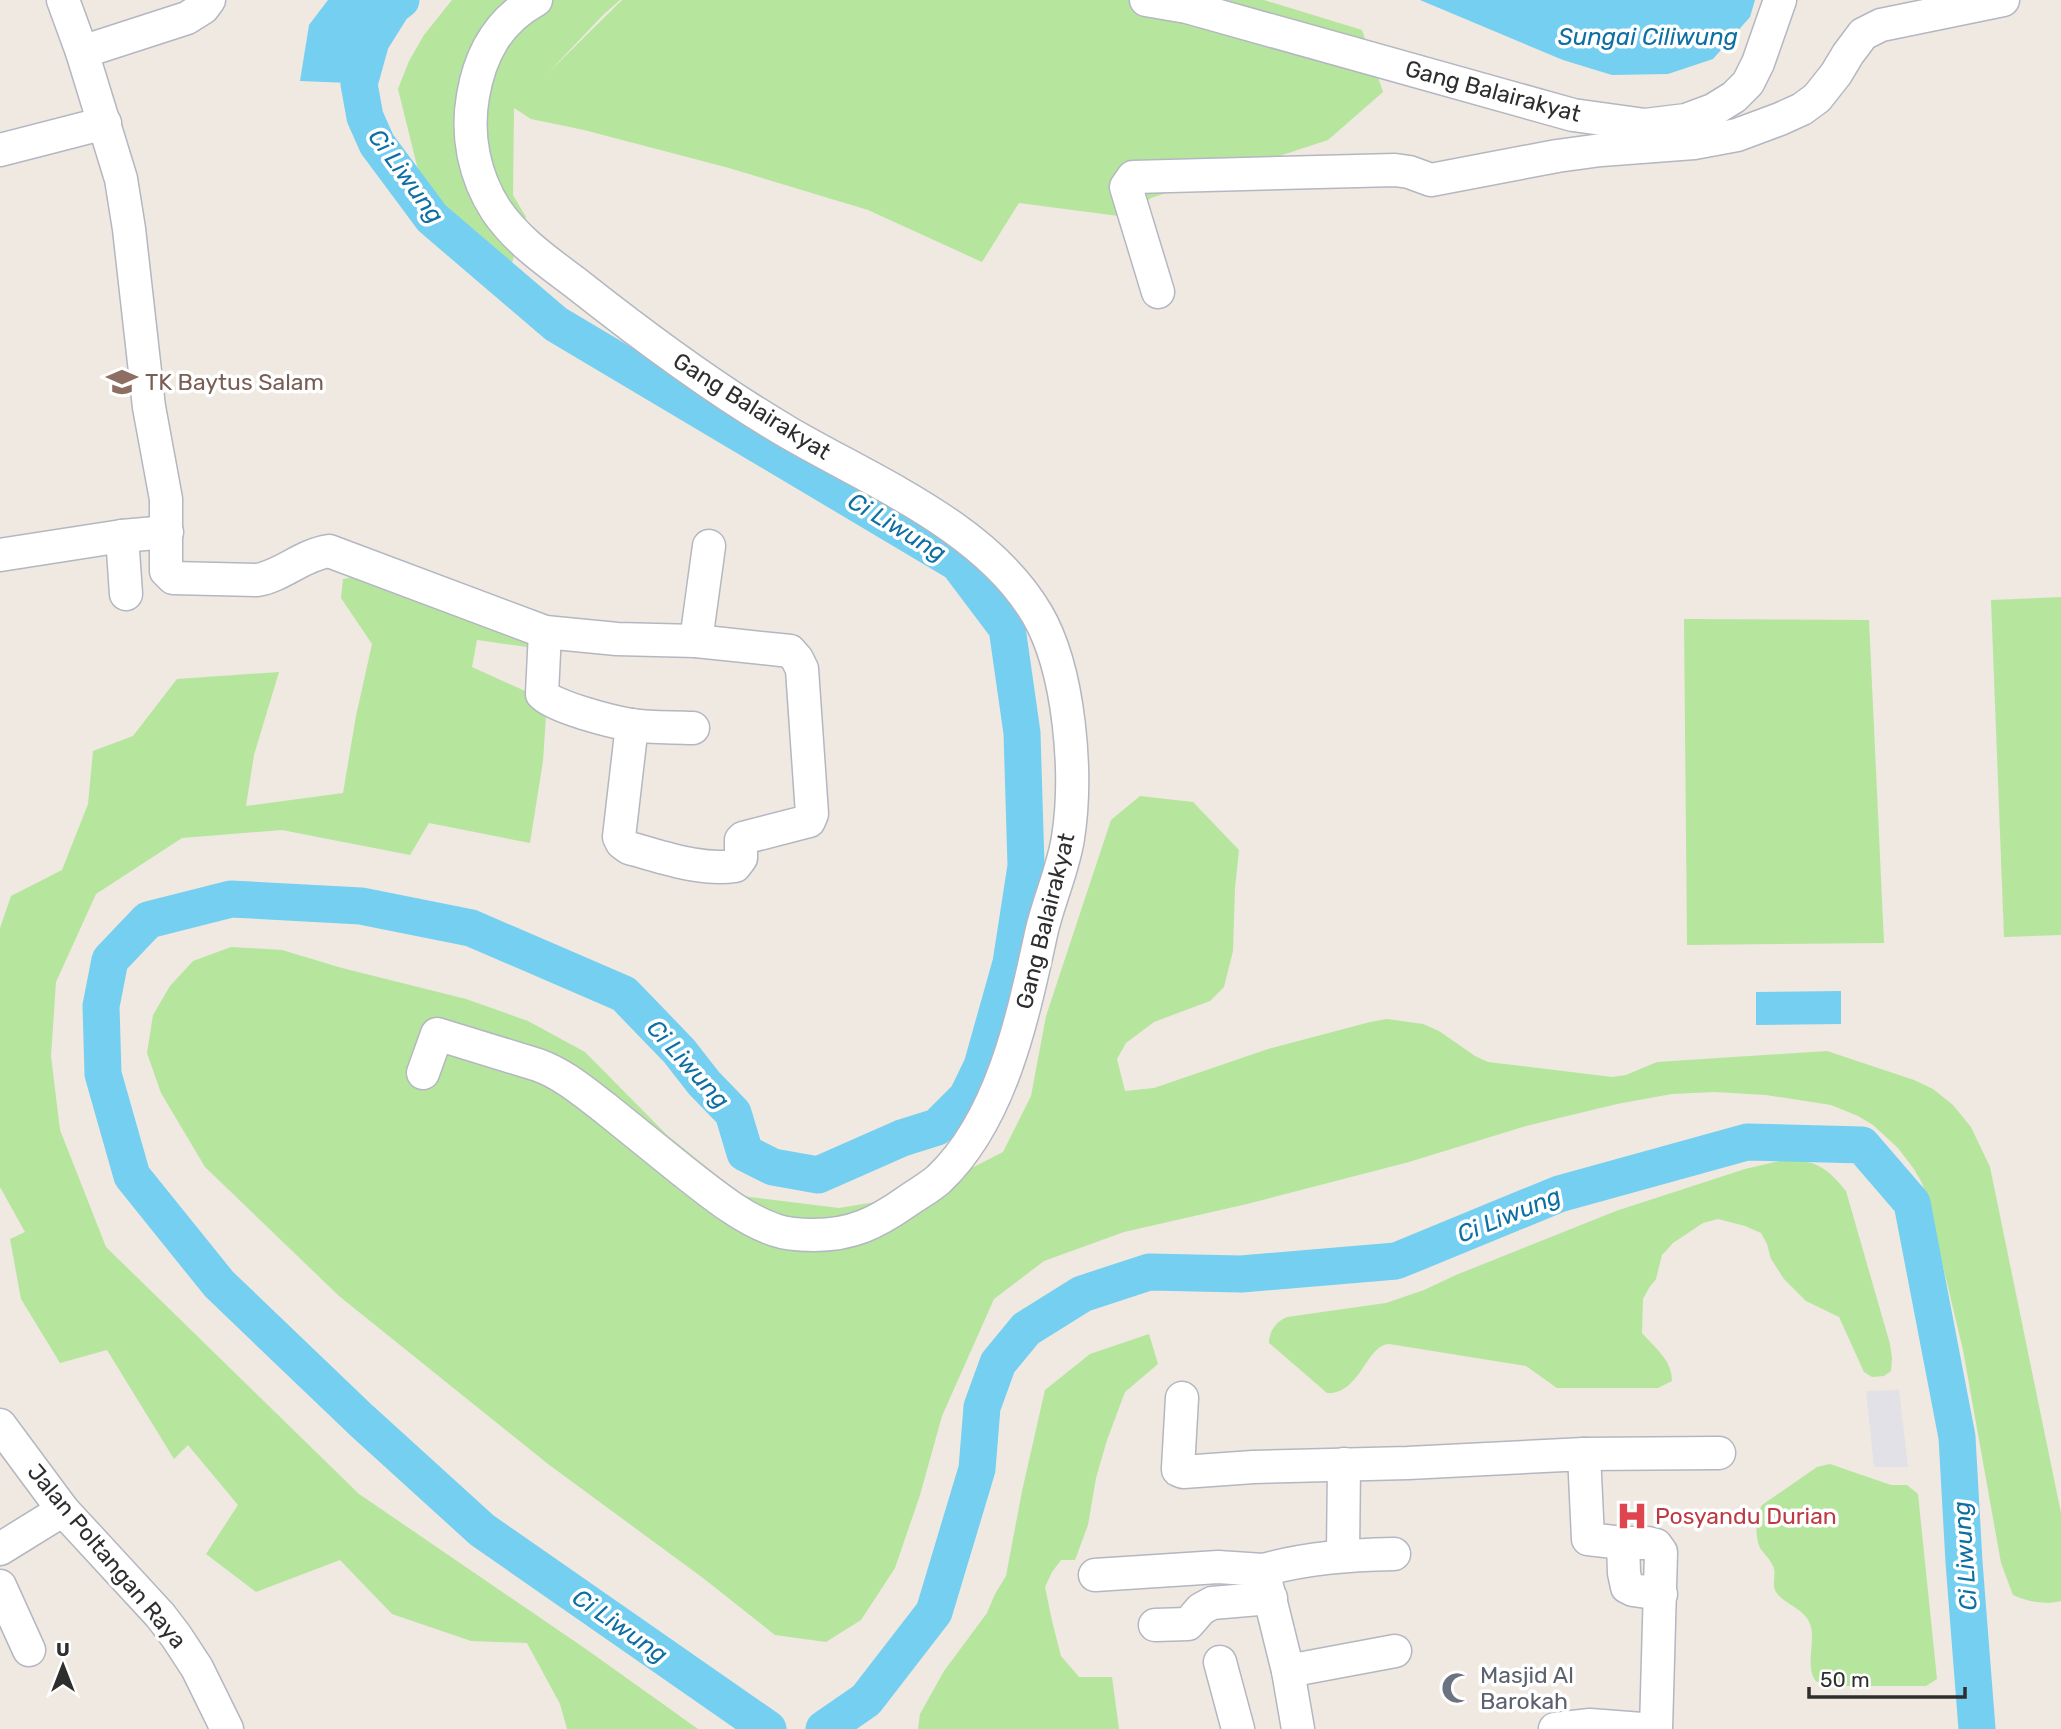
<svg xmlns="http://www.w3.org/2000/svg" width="2061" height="1729" font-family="Rubik,sans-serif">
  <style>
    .industrial { fill: #e3e1e8 }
    .green { fill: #b6e59e }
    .water { fill: #75cff0 }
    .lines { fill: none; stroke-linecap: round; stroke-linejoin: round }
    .river { stroke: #75cff0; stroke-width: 37 }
    .minor-casing { stroke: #b4b7c1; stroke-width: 35 }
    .minor { stroke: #fff; stroke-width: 32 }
    .labels { text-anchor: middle; stroke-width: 7; stroke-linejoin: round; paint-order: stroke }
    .street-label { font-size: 23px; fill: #2e2e2e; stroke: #fff }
    .education-label { font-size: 23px; fill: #785e54; stroke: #fff; text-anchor: start }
    .health-label { font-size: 23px; fill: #be3a42; stroke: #fff; text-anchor: start }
    .worship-label { font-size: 23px; fill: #5b616d; stroke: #fff; text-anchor: start }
    .water-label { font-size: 24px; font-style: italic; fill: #0d6fa3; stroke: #fff }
  </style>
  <rect width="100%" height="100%" fill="#efe9e1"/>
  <!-- industrial -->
  <path class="industrial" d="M1899,1390L1908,1467H1874L1866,1391Z"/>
  <!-- green -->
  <g class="green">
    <path d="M452,0H620L603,15L548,73L622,0H1264L1362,30L1383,92L1328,140L1151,198L1126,217L1019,203L982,262L868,210L729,168L584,130L531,119L514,108L513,195L526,217L512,263L422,186L398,89L409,61L424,35Z"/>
    <path d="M370,574L541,634V649L477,640L472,667L547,701L543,761L530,843L429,823L410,855L282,830L182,838L96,894L56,982L51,1056L60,1130L106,1247L359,1494L583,1647L698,1729H567L560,1704L527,1643L471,1641L392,1614L340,1560L256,1592L206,1554L238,1505L188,1445L174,1459L107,1350L60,1363L21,1299L10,1239L25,1232L0,1187V928L11,896L62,870L88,804L93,751L133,736L177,679L279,672L254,755L246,806L343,793L356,716L372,644L341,598L343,579Z"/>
    <path d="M2061,597V935L2004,937L1991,600Z"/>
    <path d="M1684,619L1869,620L1884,943L1687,945Z"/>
    <path d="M1140,796L1193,802L1239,850L1235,888L1233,951L1224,987L1210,1001L1154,1022L1126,1043L1117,1059L1125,1091L1154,1088L1268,1049L1370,1022L1387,1019L1423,1024L1439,1031L1475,1056L1488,1062L1612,1077L1626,1075L1657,1062L1827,1051L1914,1080L1933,1089L1953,1105L1971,1127L1990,1167L2061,1513V1601C2045,1605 2028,1602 2013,1595L2001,1563L1963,1350L1928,1203L1922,1183L1914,1169L1898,1148L1873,1125L1858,1116L1831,1105L1766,1095L1714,1092L1672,1094L1617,1104L1526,1126L1409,1162L1247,1204L1124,1232L1044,1261L994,1299L942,1416L920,1495L895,1568L861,1620L826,1642L775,1635L703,1578L548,1464L339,1296L205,1167L161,1093L147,1053L153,1015L170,986L193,961L231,947L282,950L342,968L466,999L528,1021L585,1052L666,1134L742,1196L839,1208L900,1198L946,1181L1003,1152L1031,1096L1046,1016L1111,820Z"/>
    <path d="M1783,1160C1814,1159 1827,1167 1846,1191L1890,1344L1892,1358L1891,1371L1884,1376L1872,1377L1864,1372L1839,1317L1806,1301L1784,1279L1771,1259L1767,1244L1761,1233L1745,1226L1718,1219L1703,1223L1673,1243L1662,1255L1656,1279L1649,1288L1643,1299L1642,1333C1656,1349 1672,1360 1672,1381L1658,1388H1557L1526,1366L1389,1344C1366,1345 1360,1395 1327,1393L1269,1343C1269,1331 1276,1322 1287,1317L1386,1303L1424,1290L1456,1275L1616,1211L1745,1169Z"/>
    <path d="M1149,1334L1158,1364L1125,1392L1107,1440L1096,1478L1088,1525L1075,1560H1061L1052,1572L1045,1587L1052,1621L1061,1656L1079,1677H1112L1119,1729H918L920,1714L944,1671L987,1613L995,1594L1006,1576L1022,1491L1045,1390L1090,1354Z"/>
    <path d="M1830,1464L1891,1485H1907L1918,1494L1937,1679L1926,1686H1825C1822,1684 1818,1683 1816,1681C1805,1669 1815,1641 1811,1627C1807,1609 1786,1606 1776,1592C1771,1584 1777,1575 1773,1566C1770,1559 1764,1554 1760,1548C1755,1537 1755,1516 1762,1505L1817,1467Z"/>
  </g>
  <!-- water -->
  <g class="water">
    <path d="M328,0H418L401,15L384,50L375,84L300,81L309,25Z"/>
    <path d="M1420,0H1755L1750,17L1713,59L1668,74L1612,75L1563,60Z"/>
    <path d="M1841,991V1024L1756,1025V992Z"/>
  </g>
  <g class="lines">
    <!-- river -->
    <g class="river">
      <path d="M401,0L393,6L371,41L359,84L365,117L377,144L432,218L556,324L958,563L1007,628L1022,733L1026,866L1011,963L982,1066L967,1097L937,1127L902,1138L818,1175L773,1167L745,1153L733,1113L704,1083L679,1051L624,994L471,928L361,906L231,899L148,920L110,960L101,1006L103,1074L132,1176L219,1284L361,1420L482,1530L768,1729"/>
      <path d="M824,1729L866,1700L934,1612L977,1469L982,1407L998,1363L1026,1329L1082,1294L1149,1272L1241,1274L1396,1261L1559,1194L1747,1142L1862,1145L1912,1203L1957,1437L1964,1562L1977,1729"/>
    </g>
    <defs>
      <g id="minor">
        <path d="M63,0L82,52L121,179L129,229L149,407L166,499V571L173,578L257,580C282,576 302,555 329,551L545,632L617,639L696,641L790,651L797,659L802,669L812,814L809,821L743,838L741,840V858L735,866C700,871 663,857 629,848L622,843L619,837L632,725"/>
        <path d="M1146,0L1187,7L1573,115L1645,125L1686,120L1713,110L1734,97L1748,83L1758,63L1780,0"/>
        <path d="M82,52L187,18L203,8L209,0"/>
        <path d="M0,150L105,123"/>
        <path d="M1158,292L1126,187L1133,177L1395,170L1409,172L1431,180L1557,156L1601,150L1694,143L1737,135L1780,119L1802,109L1817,98L1836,74L1848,54L1863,34L1881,25L2003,0"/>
        <path d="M122,536L126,594"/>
        <path d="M0,555L122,536L167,532"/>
        <path d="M545,632L542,694C553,707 613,722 631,725C651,728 673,727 693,728"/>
        <path d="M696,641L709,546"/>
        <path d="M423,1073L437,1034L538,1065C563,1074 584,1092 605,1108C631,1129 657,1150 683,1171C710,1192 742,1219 775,1230C786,1234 802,1235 814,1235C852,1235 876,1223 906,1202C917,1194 929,1188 939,1179C1002,1119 1023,1016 1041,934C1048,902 1063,870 1068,838C1078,774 1070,670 1037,614C986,527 873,482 789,433C715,390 644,337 577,284C548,262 517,241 496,210C474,176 466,135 473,96C480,54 498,21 536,0"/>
        <path d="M1182,1398L1178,1468V1470L1183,1472L1253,1467L1408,1463L1584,1454L1588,1539L1623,1543H1648L1656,1545L1661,1552L1656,1729"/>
        <path d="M0,1425L63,1510L160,1615L176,1636L197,1668L227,1729"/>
        <path d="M1584,1454L1719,1453"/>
        <path d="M1623,1543L1624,1573L1627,1587L1633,1590L1661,1594"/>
        <path d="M0,1549L63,1510"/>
        <path d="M1343,1555L1344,1464"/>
        <path d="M1095,1575L1218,1567L1263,1570"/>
        <path d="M0,1586L29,1650"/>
        <path d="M1155,1625L1188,1624L1201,1609L1212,1603L1271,1598"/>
        <path d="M1220,1662L1238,1729"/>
        <path d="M1288,1671L1395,1651"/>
        <path d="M1298,1729L1288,1671L1263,1570C1307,1558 1348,1555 1394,1554"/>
        <path d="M1555,1729L1590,1725L1642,1729"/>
      </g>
    </defs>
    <!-- minor casing -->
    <use href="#minor" class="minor-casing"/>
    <!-- minor -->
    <use href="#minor" class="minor"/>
  </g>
  <!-- icons -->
  <defs>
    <symbol id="school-bare" viewBox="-9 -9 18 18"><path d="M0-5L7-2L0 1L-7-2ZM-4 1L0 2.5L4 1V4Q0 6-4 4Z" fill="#8d6e63" stroke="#fff" stroke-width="2.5" paint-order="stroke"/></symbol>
    <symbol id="hospital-bare" viewBox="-9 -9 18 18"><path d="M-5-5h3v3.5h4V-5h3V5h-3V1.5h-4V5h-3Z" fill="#e0444e" stroke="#fff" stroke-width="2.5" paint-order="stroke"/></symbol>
    <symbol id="mosque-bare" viewBox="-9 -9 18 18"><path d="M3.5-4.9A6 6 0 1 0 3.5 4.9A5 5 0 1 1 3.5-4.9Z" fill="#6b7280" stroke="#fff" stroke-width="2.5" paint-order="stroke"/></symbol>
  </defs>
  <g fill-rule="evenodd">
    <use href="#school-bare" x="100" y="360" width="44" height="44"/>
    <use href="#hospital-bare" x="1610" y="1494" width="44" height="44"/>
    <use href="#mosque-bare" x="1435" y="1666" width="44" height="44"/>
  </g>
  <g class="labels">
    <!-- street labels -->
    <g class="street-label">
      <text transform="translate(1493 91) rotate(15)" y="8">Gang Balairakyat</text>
      <text transform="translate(752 406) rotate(32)" y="8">Gang Balairakyat</text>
      <text transform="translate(1045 921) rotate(-76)" y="8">Gang Balairakyat</text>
      <text transform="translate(107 1556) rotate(50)" y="8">Jalan Poltangan Raya</text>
    </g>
    <!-- education labels -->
    <g class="education-label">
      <text x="145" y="390">TK Baytus Salam</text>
    </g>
    <!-- health labels -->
    <g class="health-label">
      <text x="1655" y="1524">Posyandu Durian</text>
    </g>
    <!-- worship labels -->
    <g class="worship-label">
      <text x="1480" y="1683">Masjid Al<tspan x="1480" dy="26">Barokah</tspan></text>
    </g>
    <!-- water labels -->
    <g class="water-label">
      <text x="1648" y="45">Sungai Ciliwung</text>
      <text transform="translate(406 176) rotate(54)" y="8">Ci Liwung</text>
      <text transform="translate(897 527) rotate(31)" y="8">Ci Liwung</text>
      <text transform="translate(688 1064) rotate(48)" y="8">Ci Liwung</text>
      <text transform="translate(1509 1215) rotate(-22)" y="8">Ci Liwung</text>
      <text transform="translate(1965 1556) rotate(-94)" y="8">Ci Liwung</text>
      <text transform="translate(620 1626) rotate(35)" y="8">Ci Liwung</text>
    </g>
  </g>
  <!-- north arrow -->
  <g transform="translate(63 1666)" stroke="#ffffff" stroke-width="5" paint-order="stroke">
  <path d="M0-5L12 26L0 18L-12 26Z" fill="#2e2e2e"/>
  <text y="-10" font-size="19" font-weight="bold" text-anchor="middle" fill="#2e2e2e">U</text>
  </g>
  <!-- scale -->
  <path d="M1809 1687v10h156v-10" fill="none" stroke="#2e2e2e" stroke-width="3.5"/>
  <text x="1820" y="1687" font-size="21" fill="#2e2e2e" stroke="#ffffff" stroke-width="5" paint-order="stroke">50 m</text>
</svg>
